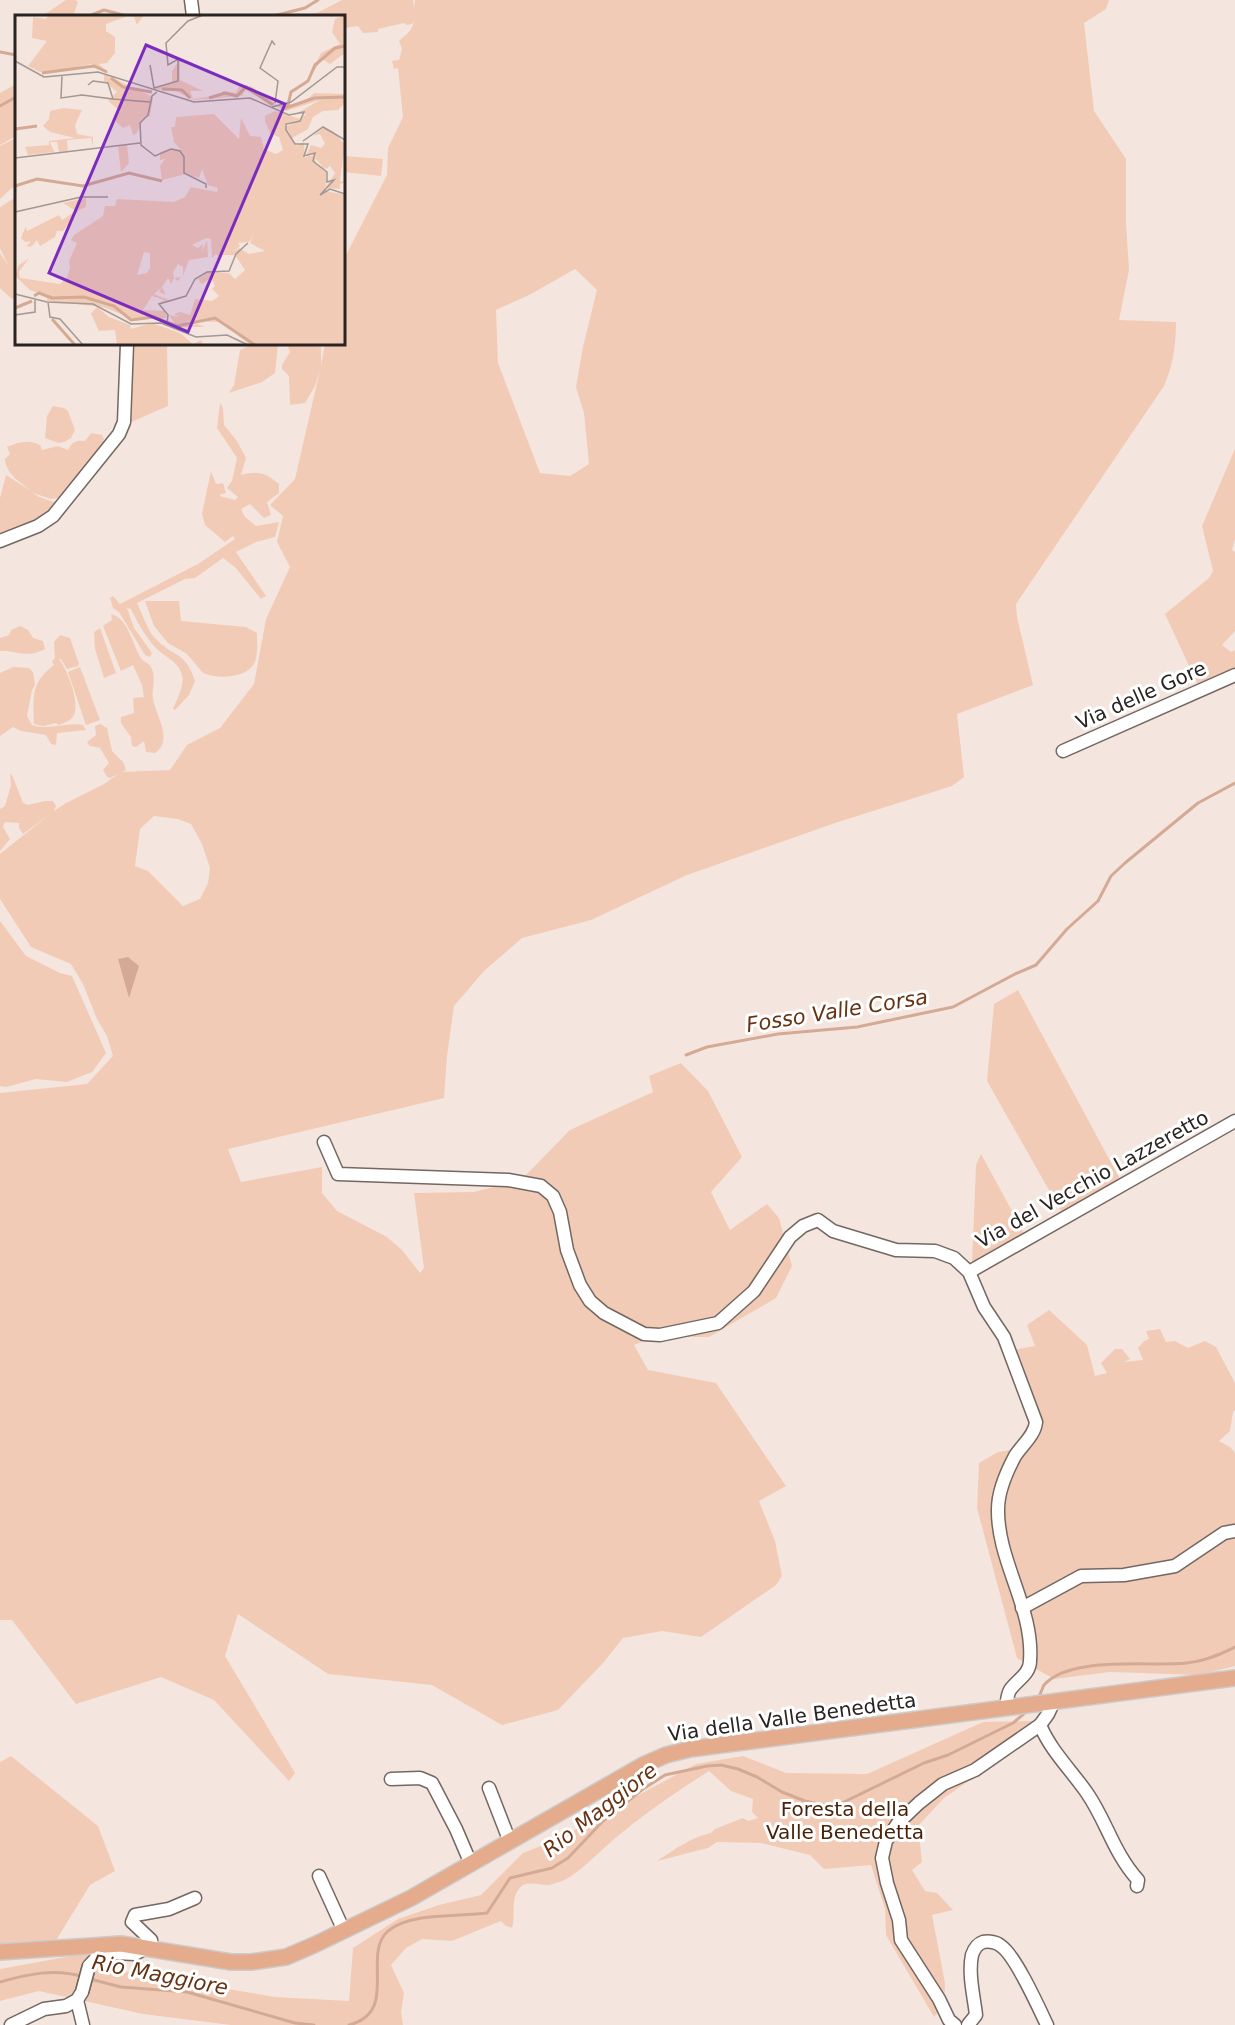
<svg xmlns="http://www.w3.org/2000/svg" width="1235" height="2025" font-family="'DejaVu Sans',sans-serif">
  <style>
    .green { fill: #f2cbb7; fill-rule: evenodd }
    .water { fill: #d4aa95 }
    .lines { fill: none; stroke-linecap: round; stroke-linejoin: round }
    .stream { stroke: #d4aa95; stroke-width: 3 }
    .minor-casing { stroke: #736761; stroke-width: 15 }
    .major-casing { stroke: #cccaca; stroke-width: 18 }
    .minor { stroke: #fff; stroke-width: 12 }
    .major { stroke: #e4ac8c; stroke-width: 15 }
    .minor-bridge-casing { stroke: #736761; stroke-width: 15; stroke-linecap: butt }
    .minor-bridge { stroke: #fff; stroke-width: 12 }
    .labels { text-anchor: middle; stroke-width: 6; stroke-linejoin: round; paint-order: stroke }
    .street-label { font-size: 20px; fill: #292421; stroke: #fff }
    .park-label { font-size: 20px; fill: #4a220a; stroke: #fff }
    .water-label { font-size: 21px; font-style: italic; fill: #673212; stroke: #fff }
    .inset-river { fill: none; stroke: #d4aa95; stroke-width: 3 }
    .inset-road { fill: none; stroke: #a39892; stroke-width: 1.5 }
    .view { fill: #7b2cbf; fill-opacity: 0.15; stroke: #7b2cbf; stroke-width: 3 }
    .inset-edge { fill: none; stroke: #292421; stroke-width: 3 }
  </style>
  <rect width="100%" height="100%" fill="#f4e6de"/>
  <!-- green -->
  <g class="green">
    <path d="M66,0H75L78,2L73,16H42Z"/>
    <path d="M342,0H413L414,8L415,0H1109L1106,9L1084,23L1094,111L1126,159V223L1129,270L1119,320L1176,322C1176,346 1173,365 1164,386L1016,604L1017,617L1033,685L957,714L964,777L952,786L835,823L687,875L591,920L522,938L484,971L454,1006L447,1056L444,1098L228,1149L241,1182L322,1167V1193L337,1211L387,1237L402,1250L420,1273L424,1268L414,1193L474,1192L521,1180L570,1130L653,1092L649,1076L681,1063L708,1091L742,1157L711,1192L730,1230L767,1204L779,1218L792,1266L776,1298L709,1337H654L634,1345L648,1370L716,1383L786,1486L759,1501L775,1541L782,1576L776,1585L701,1637L662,1631L623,1638L603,1663L558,1710L502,1725L432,1685L328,1674L238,1614L225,1656L295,1773L289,1781L214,1700L161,1677L76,1704L12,1620H0V1093L87,1084L113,1056L107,1036L97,1019L83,984L71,964L31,947L0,899V854L50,814L23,834L19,828V823L5,822L3,827L10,839L0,851V809L5,806L11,785L10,773L13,777L23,803L28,805L45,801H53L56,806L54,811L66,803L104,784L121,772L170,770L187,745L220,728L254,684L266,619L290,567L277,542L283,516L270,505L295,479L320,370L315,386L305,403L290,405L289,376L282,369V365L290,352L287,344H309L311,346L321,347V365L325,344H344V259L387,175L388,148L403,117L398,68L394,69L392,61L399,60L402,49L399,41C406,34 412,32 414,21L412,24L407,25L404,23L378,29V32L363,33L358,26L344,28V16H295L317,13ZM575,269L597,290L583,347L576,387L584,413L589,464L570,476L540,473L498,363L496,310L531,294ZM154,816L178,819L191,824L202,844L210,868L208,883L200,899L183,906L148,871L135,866L140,829Z"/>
    <path d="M16,84V136L0,145V93Z"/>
    <path d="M16,138V188H12L0,199V146Z"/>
    <path d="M344,156L383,159L381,176L344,172Z"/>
    <path d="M16,197V298L12,299L0,288V253L8,265L0,248V207Z"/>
    <path d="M134,344H167L168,406L129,423Z"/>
    <path d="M253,344H278L275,373L262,382L229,393L234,385L240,350Z"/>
    <path d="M220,403L223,408L224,425L237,441L246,458L241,475C258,470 266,473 279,484V493L267,502L271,515L264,518L250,504L241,509L245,517L256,526L279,522L275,537L256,542L236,552L266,596L261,599L235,567L223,558L195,578L185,579L137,603C142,613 147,629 154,637C173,658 185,650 195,681L189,695L175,710L173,709C177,698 186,684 181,672C177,661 165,657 157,649C145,637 138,623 131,609L127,608L134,628L152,653L150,657L145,655L119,612L113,608L110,598L113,596L120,604L198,564L235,539L233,536L225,542L205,525L202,514L211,471L216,484L223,483L226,493L221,494L220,496L235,500L238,497L227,488L232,481L237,458L217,428Z"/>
    <path d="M53,406L64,408L68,411L75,430L71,438L64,442L58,443L45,438L47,416Z"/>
    <path d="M91,433L102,435L104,439L102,448L63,497L51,499L33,493L39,497L57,503L44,514L45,517L0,538V498L6,475L31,491C21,482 6,475 5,459L10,454L7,447C18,442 29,439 40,445L42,450L58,446L68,450C72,442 76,440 85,441Z"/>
    <path d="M1235,449V539L1232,550L1235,552V631L1222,645L1231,652L1235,650V668L1198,685L1165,614L1209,578L1213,571L1202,526Z"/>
    <path d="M145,601H179L181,621L246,627L257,633C257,641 258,654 255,662C247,679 218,679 203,673L187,654L168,643L154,626Z"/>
    <path d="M111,614C129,619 132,644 141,658C143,662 149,663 151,667C157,678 151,689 153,699C156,716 174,740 155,753L146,752L144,741L136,747L132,746L131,737L121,723V717L134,713L133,698L144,697L142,685L133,665L121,671L103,626L112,620Z"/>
    <path d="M20,626L28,630L33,638L43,641L45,649C26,659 18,650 0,651V638L9,635L11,630Z"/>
    <path d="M100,628L116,673L104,678L95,649L94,632Z"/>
    <path d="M60,635L70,638L79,664L78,666L67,669L61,659H59C67,669 80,702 74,715C71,721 64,723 58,725L56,723L43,726L34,724C33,697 31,682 54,665L52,661L55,658L54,642Z"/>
    <path d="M13,667L29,668L33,672L35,685L32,690L27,716L32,725C50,731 66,722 83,725L86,730L57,733L56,745L51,744L46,735L21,731L13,727L0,736V673Z"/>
    <path d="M80,667L100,720L86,725L68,672Z"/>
    <path d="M100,724L107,728L112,751L123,762L126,770L110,778L107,777L103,770L109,763L100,748L90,746L87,742L96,735L95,726Z"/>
    <path d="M0,921L26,956L60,973L72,976L106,1053L92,1072L67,1082L36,1079L6,1087L0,1086Z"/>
    <path d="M1018,990L1121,1181L1062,1213L987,1081L994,1004Z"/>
    <path d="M981,1154L1025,1235L1006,1247L999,1246L972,1264L976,1165Z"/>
    <path d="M1049,1310L1087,1345L1095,1376L1107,1373L1101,1363L1115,1349H1122L1130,1359L1124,1362L1143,1360L1138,1348L1144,1341L1149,1339L1146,1331L1160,1329L1166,1342L1175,1341L1188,1348L1205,1341L1216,1347L1235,1383V1410L1233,1412L1230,1431L1219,1441L1230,1447L1235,1453V1666L1199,1675L1110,1672L1054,1679L1017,1658L977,1508L979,1463L998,1452L1018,1449L1035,1438L1014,1350L1035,1346L1027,1325Z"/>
    <path d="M1035,1721L982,1759L970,1780L944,1798L918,1826L922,1862L912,1870L925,1891L937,1893L953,1910L932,1915L945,1983L944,2006L934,2017L886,1935L885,1909L871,1865L824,1869L810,1855L761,1843L717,1842L708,1848L657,1861C674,1850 691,1837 711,1833L715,1829L743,1818L748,1821L758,1818L752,1812L753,1799L731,1791L709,1771C676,1792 642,1815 612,1841C598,1853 586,1866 570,1877C564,1881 556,1883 549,1885C540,1886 526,1879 519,1889C510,1900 516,1915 512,1928L506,1926L501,1921L452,1941L422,1939L406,1948L391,1965L404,1993L401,2012L403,2025H231L143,2014L39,1991L0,2001V1969L93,1952L104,1968L275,1997L349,2001L353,1948L398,1919L439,1905L481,1895L523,1853L554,1841L696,1764L743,1756L786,1773L867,1774L983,1722Z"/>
    <path d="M11,1756L98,1826L115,1871L90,1885L55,1942L0,1947V1762Z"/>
  </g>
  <!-- water -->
  <path class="water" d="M128,957L139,966L129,998L118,959Z"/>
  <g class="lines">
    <!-- stream -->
    <g class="stream">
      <path d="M89,16L104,10L127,16"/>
      <path d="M273,16L305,8L318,0"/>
      <path d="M0,52L16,55"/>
      <path d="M0,106L16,97"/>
      <path d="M686,1055L707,1047L778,1034L857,1027L953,1007L1015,974L1036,965L1067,929L1098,901L1111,876L1125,863L1198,803L1235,783"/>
      <path d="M1038,1698C1041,1694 1042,1688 1044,1685C1070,1655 1151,1667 1187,1663C1205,1661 1219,1655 1235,1647"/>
      <path d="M90,1979L121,1987L187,1992L295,2023L314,2025"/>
      <path d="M0,1982C28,1974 55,1968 84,1977"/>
      <path d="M349,2025C400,2012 361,1955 388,1931C411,1912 459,1917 487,1913L510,1878L552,1868L568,1858L603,1821L643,1789L665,1775L707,1766L721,1765L738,1769L757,1777L782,1792L805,1801L823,1805L842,1803L924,1763L948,1755L1013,1723L1026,1712"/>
    </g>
    <defs>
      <g id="minor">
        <path d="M191,0L193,16"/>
        <path d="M0,541L38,526L53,516L119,434L124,422L127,344"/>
        <path d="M1063,751L1235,675"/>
        <path d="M324,1142L338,1174L508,1180L541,1186L553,1196L560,1212L567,1250L580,1285L590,1301L604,1313L644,1334L660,1335L718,1323L754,1291L790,1237L803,1226L818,1220L833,1231L896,1250L935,1251L954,1258L969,1272L984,1307L1004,1337L1036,1422C1035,1435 1022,1445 1015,1456C1007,1471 998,1492 998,1509C997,1561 1034,1608 1030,1661C1030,1674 1017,1680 1010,1690C1007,1695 1007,1702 1006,1708"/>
        <path d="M969,1272L1235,1121"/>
        <path d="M1022,1608L1081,1576L1124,1575L1175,1566L1224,1533L1235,1531"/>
        <path d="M1040,1725C1051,1751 1071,1770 1087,1793C1107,1822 1113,1852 1138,1880L1137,1886"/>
        <path d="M391,1779L420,1778L432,1783L456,1829L471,1864"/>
        <path d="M489,1788L510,1842"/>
        <path d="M319,1876L344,1931"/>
        <path d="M152,1949L151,1940L132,1922L135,1915L169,1909L195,1898"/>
        <path d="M77,2000L83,2025"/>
        <path d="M11,2025L44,2009L66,2006L77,2000L82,1992L89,1966L99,1955L115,1953L135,1954L146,1948"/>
        <path d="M955,2025L949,2020L939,1999L901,1940L899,1920L887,1883L882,1858L886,1841L898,1823L919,1803L943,1784L975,1770L1040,1725L1048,1714L1054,1701"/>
        <path d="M968,2025L976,2015C974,1997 968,1974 972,1955C974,1949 977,1944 983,1942C989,1941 997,1942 1001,1946C1015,1955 1039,2008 1047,2025"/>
      </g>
      <path id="major" d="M0,1952L121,1944L231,1962H251L286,1957L314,1945L411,1898L643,1765L666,1755L690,1749L1235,1678"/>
    </defs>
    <!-- minor casing -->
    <use href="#minor" class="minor-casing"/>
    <!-- major casing -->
    <use href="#major" class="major-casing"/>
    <!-- minor -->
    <use href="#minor" class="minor"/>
    <!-- major -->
    <use href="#major" class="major"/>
    <defs>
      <path id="minor-bridge" d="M82,1992L89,1966"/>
    </defs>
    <!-- minor-bridge casing -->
    <use href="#minor-bridge" class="minor-bridge-casing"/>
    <!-- minor-bridge -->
    <use href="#minor-bridge" class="minor-bridge"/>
  </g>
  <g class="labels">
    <!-- street labels -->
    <g class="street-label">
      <text transform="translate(1141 695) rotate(-24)" y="7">Via delle Gore</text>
      <text transform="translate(1092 1179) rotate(-29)" y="7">Via del Vecchio Lazzeretto</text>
      <text transform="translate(792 1717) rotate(-8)" y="7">Via della Valle Benedetta</text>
    </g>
    <!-- park labels -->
    <g class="park-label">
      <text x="845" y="1816">Foresta della<tspan x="845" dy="23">Valle Benedetta</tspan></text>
    </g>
    <!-- water labels -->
    <g class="water-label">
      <text transform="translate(837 1011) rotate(-9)" y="7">Fosso Valle Corsa</text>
      <text transform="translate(600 1810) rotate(-38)" y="7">Rio Maggiore</text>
      <text transform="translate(160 1975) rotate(11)" y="7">Rio Maggiore</text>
    </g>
  </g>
  <!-- overview -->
  <g transform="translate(15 15)">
    <rect width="330" height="330" fill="#f4e6de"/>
    <path d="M33,0H129L122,10L119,2L113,1L91,9V16L100,22V38L92,48L84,49L95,59L76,49L39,57H25L13,51L32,26L17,23L18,2L31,4ZM330,0V38L315,49L307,44L293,65L306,38L325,29L317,17L320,4ZM165,45V65L188,76H175L178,84L205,80L208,76L221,78L225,70L236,71L264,91L290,87L299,78L330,79V88L323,95L308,96L298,102L293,114L277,123L271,112L292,99H281L305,85L271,96L230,75L227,81L179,85L161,76L139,74L157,68V56ZM89,59L138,82L135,101L128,105L121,119L118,120L115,110L108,113L101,107L100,100L105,96L93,86L102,77L89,66ZM48,93L67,95L60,110L62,119L78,122V132L76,123L52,125L53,136L44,137L42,127H35L39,137L13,140L10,132L34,130V126L60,123L35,117L28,111L34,104L35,96ZM260,96L285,104L270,109L281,131L289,127L290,143L297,139L311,156V176L330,180V330H235L206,307L173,306L170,308L175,311L182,309L190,312H162L167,310L160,309L154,300L164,302L159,299L165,297L175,300L180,284L197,286L204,281L197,274L200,271L196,263L187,269L183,264L194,257L214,258L220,264L230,255L220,240H207L206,243L201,239L197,243L196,224L191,223L177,230L183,233L188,229L187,237L192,225L193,242L174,245L168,261V252L163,249L158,257L159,263L166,262L163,266L159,263L156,269L153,263L147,272L151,280L144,277L146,273L139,279L154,285L144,288L149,285L137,281L128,295L149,296L152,303H116L88,292L32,286V281L15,275L0,261L3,251L14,243L4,257L5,263L45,269L52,263L55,253L54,246L62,228L56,225L59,220L88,201L90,191H100L102,184L159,187L170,182L176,172L202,177L203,173L193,170L187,154L184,163L171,159L147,165L145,151L150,144L145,145V137L157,133L166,135L159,127L156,112H160L161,102L199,99L224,124L226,103L235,121L246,122L249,134L261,139L268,135L264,122L256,119L250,107V101ZM238,221L235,228L250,236L234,239L224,233L217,237L225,231L223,228L234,227ZM129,237L135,238V253L132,258L122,260ZM309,112L318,116L330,130L325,166L330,167L325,169V174L310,173L320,158L315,151L311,154L300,148L301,141H291L296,130L306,133L310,129L305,119L298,121ZM112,130L114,148L106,157L103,131ZM71,183V192L64,195L48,216H42L40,222L25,231L22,225L17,231L11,232L16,226L10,227L6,223L11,211L12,216L44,200L47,205L61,196L48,188ZM82,292L94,302L115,310L116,314L137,308L165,318L178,329L186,325L188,330H102L100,315L84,316L76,299Z" fill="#f2cbb7" fill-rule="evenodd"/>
    <path class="inset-river" d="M27,58L79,51L92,57M96,63L108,72L137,77M147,74L167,75L175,83M194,83L210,78L222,81L231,72L258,90M268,94L299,83L330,82M272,94L276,77L293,66L300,50L320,33L330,31M0,114L22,111M0,171L22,164L68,171L114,158L147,166M19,281L24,278L37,283L69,282L99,291L116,305L139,302L162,311L200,303L240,330M0,293L17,286M37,304L60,330"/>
    <path class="inset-road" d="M260,30L257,26L245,53L263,66L260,88M0,46L29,62L83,57L179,87L235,83L274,100L289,97L285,106L271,109V115L280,129H293L289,141L300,138L298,146L312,157V167L319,165L305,180L315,174L330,179M135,50L139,73M47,61L46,83L67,80L98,84L93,68L78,66L73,70M139,73L163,66V44L153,50L151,28L173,6L188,0M142,77L137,81L133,100L125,108L126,130L140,141L156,134L165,136L169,142V158L191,169V173M98,84L135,87M257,92L276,87L322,52H330M288,126L308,112L330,125M0,143L125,128M0,197L66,182H93M0,279L32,287L78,289L116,309L146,308L181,322L212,320L233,330M33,287L35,302L45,304L68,330M0,300L20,297V285M152,309L153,300L144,289L171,281L180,264L192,257L214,256L221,239L233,228"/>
    <path class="view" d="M131,30L270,89L173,317L34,258Z"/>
    <rect width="330" height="330" class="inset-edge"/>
  </g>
</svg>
